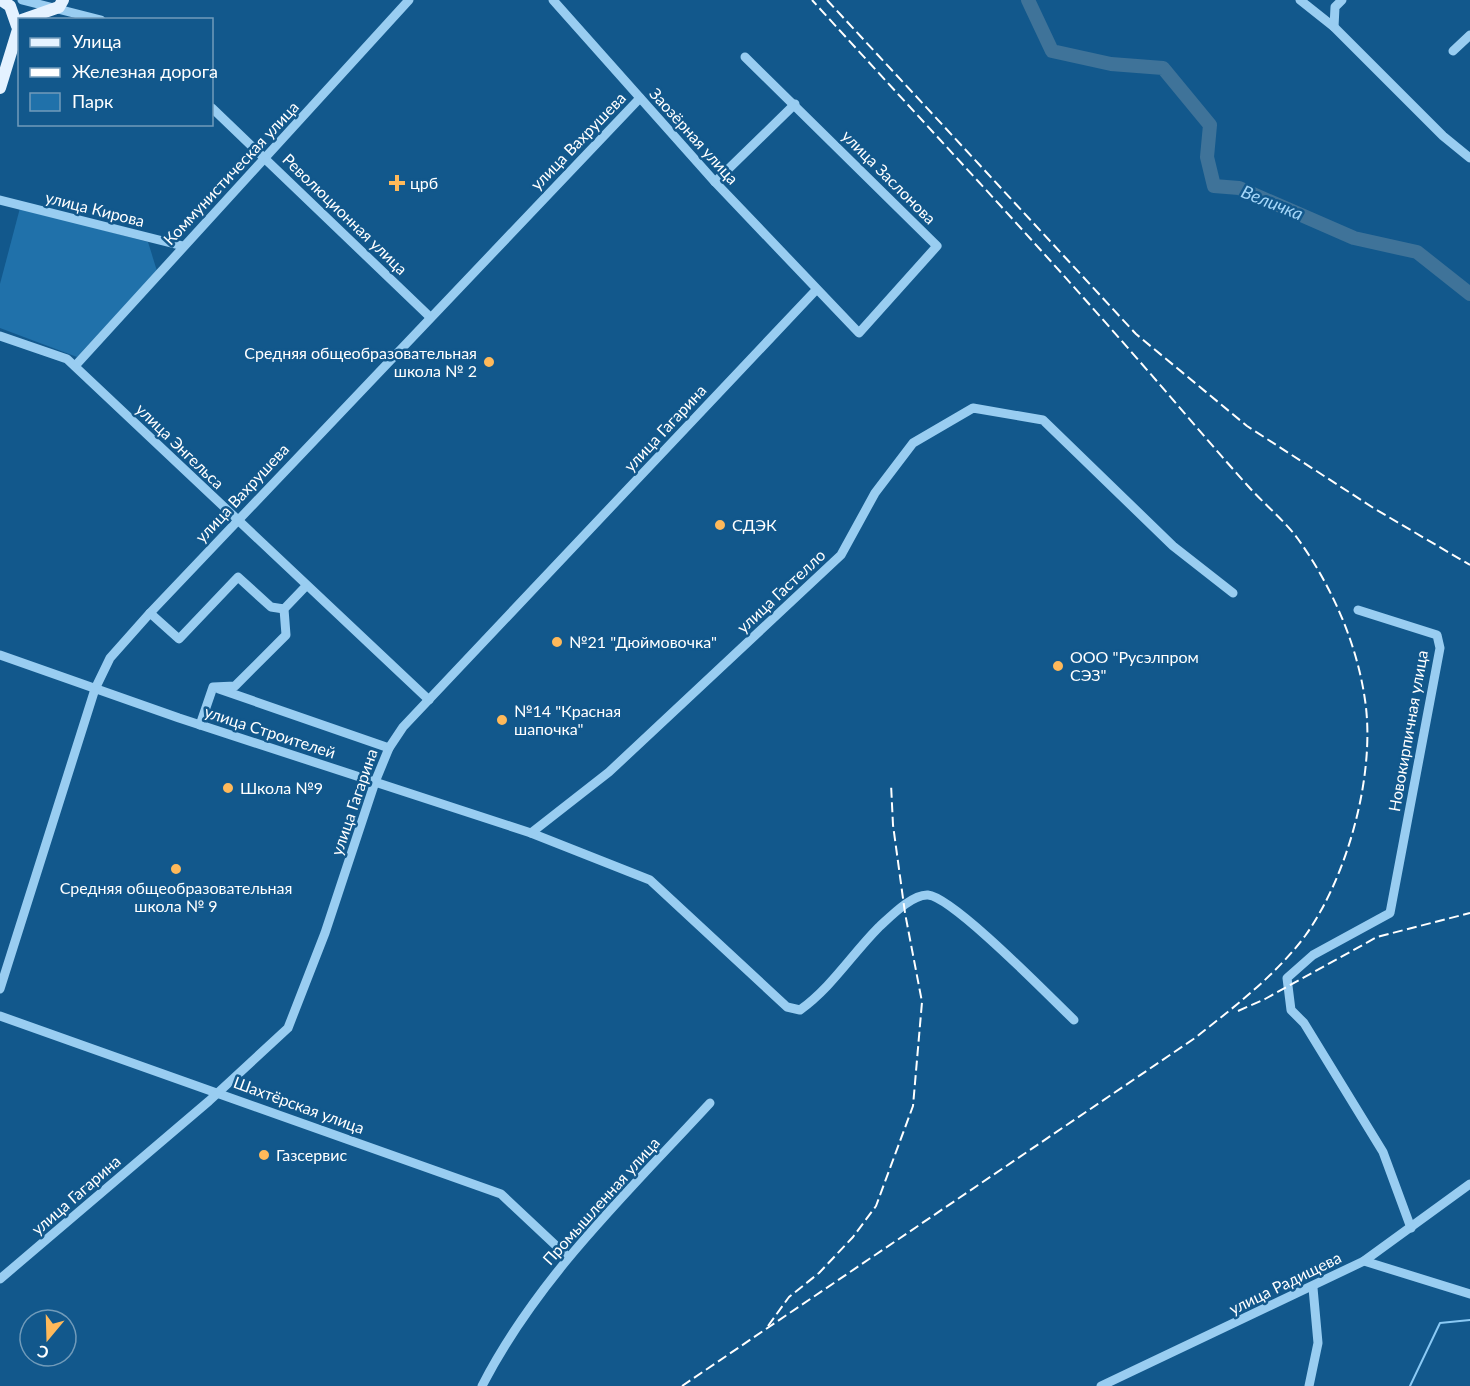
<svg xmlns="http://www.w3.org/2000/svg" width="1470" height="1386" font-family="Lato,sans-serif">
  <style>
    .green { fill: #2071aa }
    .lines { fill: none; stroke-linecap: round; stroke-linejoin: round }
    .stream { stroke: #8bcaf5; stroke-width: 2 }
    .river { stroke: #3f7399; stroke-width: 14 }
    .minor { stroke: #99cdf1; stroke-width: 9 }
    .major { stroke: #e4f2ff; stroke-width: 12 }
    .rail { stroke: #fff; stroke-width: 2; stroke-dasharray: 10 4.5; stroke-linecap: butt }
    .poi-dot { fill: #ffb95a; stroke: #12588c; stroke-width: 2 }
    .labels { text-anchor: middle; stroke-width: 5; stroke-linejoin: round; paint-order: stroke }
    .street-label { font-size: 16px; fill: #fff; stroke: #12588c }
    .poi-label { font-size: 16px; fill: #fff; stroke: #12588c; text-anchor: start }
    .water-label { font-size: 18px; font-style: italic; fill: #a5d7f9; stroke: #12588c }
  </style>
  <rect width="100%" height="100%" fill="#12588c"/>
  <!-- green -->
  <path class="green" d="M20,208L148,242L157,271L77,357L0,328V284Z"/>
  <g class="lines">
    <!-- stream -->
    <path class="stream" d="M1410,1386L1440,1323L1470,1320"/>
    <!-- river -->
    <path class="river" d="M1028,0L1052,51L1111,64L1163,68L1210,125L1207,157L1214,186L1239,188L1354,238L1417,252L1470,294"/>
    <!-- minor -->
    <g class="minor">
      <path d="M22,0L101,20"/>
      <path d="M553,0L715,182L859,333L937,246L745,57"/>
      <path d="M1300,0L1334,27L1443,136L1470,158"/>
      <path d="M1334,27L1335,7L1342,0"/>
      <path d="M1453,51L1470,35"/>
      <path d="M212,108L430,317"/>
      <path d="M715,182L795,104"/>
      <path d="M0,200L183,246"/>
      <path d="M0,336L67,359L429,700"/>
      <path d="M75,366L409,0"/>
      <path d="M1358,610L1437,635L1440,648L1390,913L1313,955L1287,978L1291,1010L1304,1023L1383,1152L1411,1228"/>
      <path d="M150,613L179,639L238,577L271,607L284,609"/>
      <path d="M0,655L179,718L531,833L650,880L787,1007L800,1010C832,987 852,954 879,927C890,917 912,894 928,895C953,897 1051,998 1074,1020"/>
      <path d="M219,689L389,748"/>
      <path d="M200,725L213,687L235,686L286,635L284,609L306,586"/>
      <path d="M531,833L609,772L841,555L875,493L913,443L973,408L1043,420L1173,546L1233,593"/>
      <path d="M0,989L95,689L110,658L150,613L640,98"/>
      <path d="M0,1016L501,1194L567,1256"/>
      <path d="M1364,1261L1470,1294"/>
      <path d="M0,1279L209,1101L288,1028L325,933L375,782L389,748L403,727L816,290"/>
      <path d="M482,1386C538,1277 628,1192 710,1103"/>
      <path d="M1101,1386L1364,1261L1470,1184"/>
      <path d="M1309,1386L1318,1343L1313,1288"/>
    </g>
    <!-- major -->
    <g class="major">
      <path d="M1,0L10,6L17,26"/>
      <path d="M22,20L59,7L63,0"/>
      <path d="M0,88L20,23"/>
    </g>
    <!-- rail -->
    <g class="rail">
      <path d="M827,0L1136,334L1247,426L1375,509L1470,565"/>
      <path d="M1238,1011L1265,999L1377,937L1470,913"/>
      <path d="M768,1326L789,1297L819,1273L853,1237L876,1206L913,1106L922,1002L905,913L893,825L891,784"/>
      <path d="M682,1386L1195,1038C1234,1007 1275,976 1305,936C1348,876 1376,773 1365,700C1357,643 1331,585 1298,539C1284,520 1264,504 1248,486C1212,446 1177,404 1141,363C1034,240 922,121 812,0"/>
    </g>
  </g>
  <!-- markers -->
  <g class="poi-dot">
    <path d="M394 174h6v6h6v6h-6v6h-6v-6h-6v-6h6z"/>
    <circle cx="489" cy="362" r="6"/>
    <circle cx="720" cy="525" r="6"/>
    <circle cx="557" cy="642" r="6"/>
    <circle cx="1058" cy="666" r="6"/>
    <circle cx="502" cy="720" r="6"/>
    <circle cx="228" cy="788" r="6"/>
    <circle cx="176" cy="869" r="6"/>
    <circle cx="264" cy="1155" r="6"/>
  </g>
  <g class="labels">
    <!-- street labels -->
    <g class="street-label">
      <text transform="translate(694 136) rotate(48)" y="6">Заозёрная улица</text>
      <text transform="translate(578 141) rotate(-46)" y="6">улица Вахрушева</text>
      <text transform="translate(231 173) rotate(-47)" y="6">Коммунистическая улица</text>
      <text transform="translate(889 177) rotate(45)" y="6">улица Заслонова</text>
      <text transform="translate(95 209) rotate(14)" y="6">улица Кирова</text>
      <text transform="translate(345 214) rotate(44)" y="6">Революционная улица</text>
      <text transform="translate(665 428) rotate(-47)" y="6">улица Гагарина</text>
      <text transform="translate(180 446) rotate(44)" y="6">улица Энгельса</text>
      <text transform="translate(242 493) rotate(-47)" y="6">улица Вахрушева</text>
      <text transform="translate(781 591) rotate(-43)" y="6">улица Гастелло</text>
      <text transform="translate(1408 731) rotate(-80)" y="6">Новокирпичная улица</text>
      <text transform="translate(270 732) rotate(18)" y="6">улица Строителей</text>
      <text transform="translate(354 802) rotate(-71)" y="6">улица Гагарина</text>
      <text transform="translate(299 1105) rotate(20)" y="6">Шахтёрская улица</text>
      <text transform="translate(76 1195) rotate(-41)" y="6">улица Гагарина</text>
      <text transform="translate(601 1201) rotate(-48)" y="6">Промышленная улица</text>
      <text transform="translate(1285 1283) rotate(-26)" y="6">улица Радищева</text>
    </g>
    <!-- poi labels -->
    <g class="poi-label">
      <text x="410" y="189">црб</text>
      <text x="477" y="359" text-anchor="end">Средняя общеобразовательная<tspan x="477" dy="18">школа № 2</tspan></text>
      <text x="732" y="531">СДЭК</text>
      <text x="569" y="648">№21 "Дюймовочка"</text>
      <text x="1070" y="663">ООО "Русэлпром<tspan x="1070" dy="18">СЭЗ"</tspan></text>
      <text x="514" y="717">№14 "Красная<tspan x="514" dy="18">шапочка"</tspan></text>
      <text x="240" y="794">Школа №9</text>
      <text x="176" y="894" text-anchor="middle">Средняя общеобразовательная<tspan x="176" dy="18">школа № 9</tspan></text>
      <text x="276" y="1161">Газсервис</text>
    </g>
    <!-- water labels -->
    <g class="water-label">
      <text transform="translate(1272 203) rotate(22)" y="6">Величка</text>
    </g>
  </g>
  <!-- legend -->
  <rect x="18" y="18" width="195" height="108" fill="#12588c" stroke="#719bba" stroke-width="1.5"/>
  <rect x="30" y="38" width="30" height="9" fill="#e4f2ff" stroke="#719bba" stroke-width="1.5"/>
  <text x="72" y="48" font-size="18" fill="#ffffff">Улица</text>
  <rect x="30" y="68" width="30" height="9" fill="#ffffff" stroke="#719bba" stroke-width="1.5"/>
  <text x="72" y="78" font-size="18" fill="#ffffff">Железная дорога</text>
  <rect x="30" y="93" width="30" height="18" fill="#2071aa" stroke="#719bba" stroke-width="1.5"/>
  <text x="72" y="108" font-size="18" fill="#ffffff">Парк</text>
  <!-- north arrow -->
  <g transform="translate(48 1338) rotate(199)"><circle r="28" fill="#12588c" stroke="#719bba" stroke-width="1.5"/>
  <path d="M0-4.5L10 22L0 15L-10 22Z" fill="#ffb95a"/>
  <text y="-9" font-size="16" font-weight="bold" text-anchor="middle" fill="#ffffff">С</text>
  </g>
</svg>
